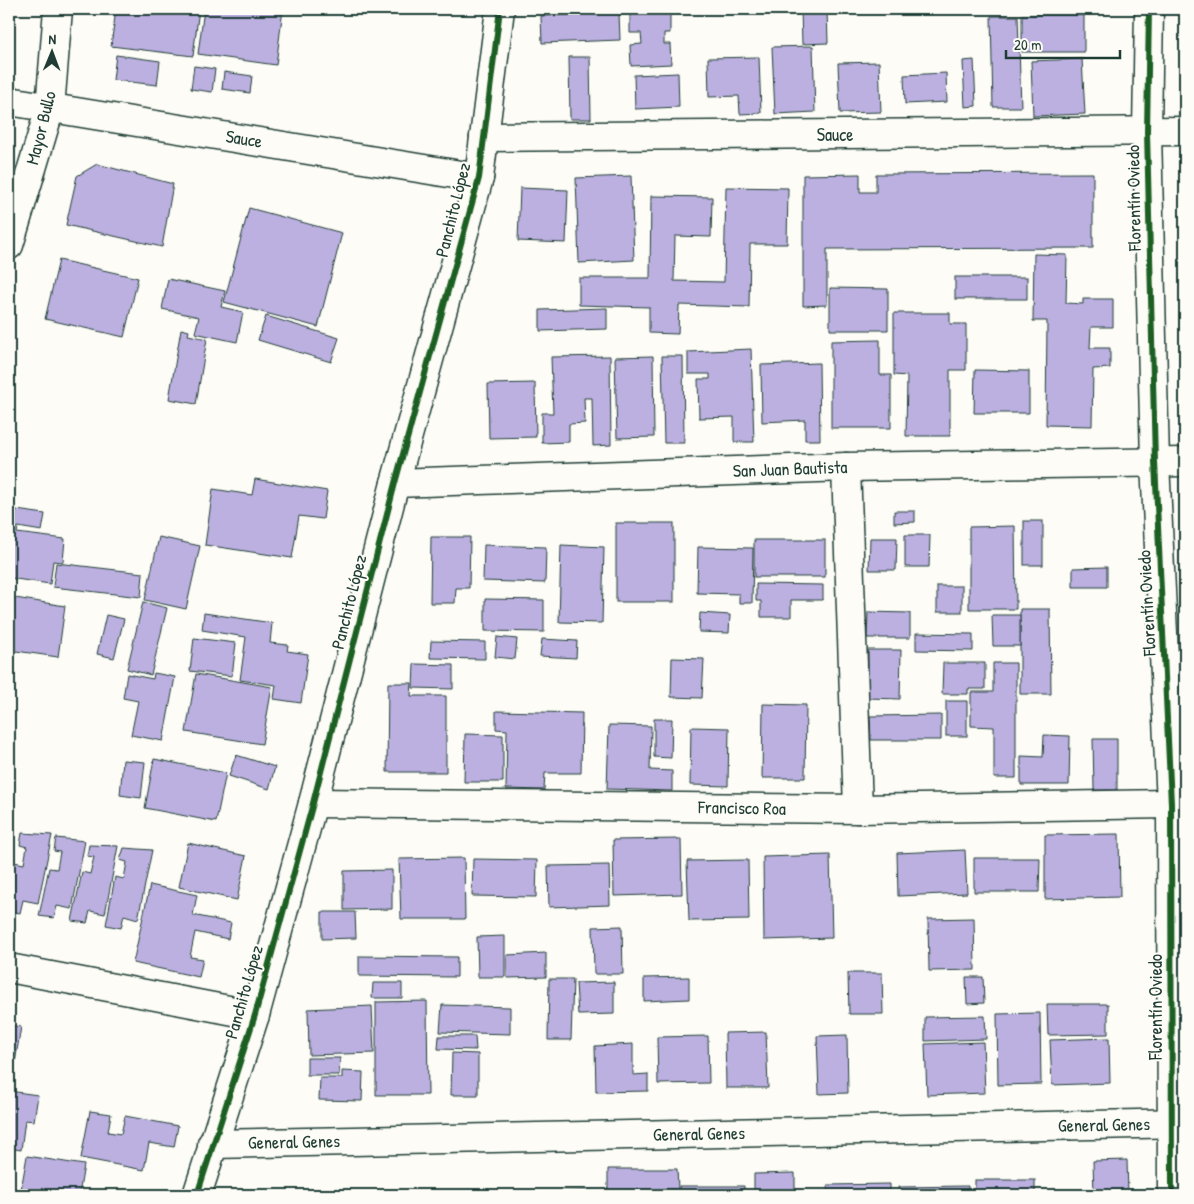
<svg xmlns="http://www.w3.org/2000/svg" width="1194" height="1204" font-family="'Patrick Hand',sans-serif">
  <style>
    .building { fill: #bcb0e1; stroke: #1f3d34 }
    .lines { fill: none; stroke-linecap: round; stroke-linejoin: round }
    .street-casing { stroke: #1f3d34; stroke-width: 31 }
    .street { stroke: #fdfcf7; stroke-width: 28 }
    .cycleway-casing { stroke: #fdfcf7; stroke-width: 9 }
    .cycleway { stroke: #1b5e20; stroke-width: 6 }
    .labels { text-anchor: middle; stroke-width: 4; stroke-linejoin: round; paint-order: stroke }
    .street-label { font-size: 18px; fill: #1f3d34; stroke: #fdfcf7 }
  </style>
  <rect width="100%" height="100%" fill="#fdfcf7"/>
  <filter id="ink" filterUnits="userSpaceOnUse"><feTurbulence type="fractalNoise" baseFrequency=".02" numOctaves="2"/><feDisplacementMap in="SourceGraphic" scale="10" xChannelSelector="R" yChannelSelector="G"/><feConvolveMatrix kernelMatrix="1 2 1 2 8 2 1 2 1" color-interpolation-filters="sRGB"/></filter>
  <g filter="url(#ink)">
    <!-- building -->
    <g class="building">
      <path d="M116,9H199L193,56L111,46Z"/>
      <path d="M204,9H283L276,65L198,54Z"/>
      <path d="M670,9V33H664V44H670L671,64L631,66L630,45L642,44L641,33H630V10Z"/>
      <path d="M801,9H827L828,43L802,44Z"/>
      <path d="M619,13L620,40L542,43L541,16Z"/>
      <rect x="1022" y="15" width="62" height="37"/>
      <path d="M991,16H1018L1021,107H993Z"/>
      <path d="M813,46L815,112L775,114L772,47Z"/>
      <path d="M116,55L160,61L157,85L113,80Z"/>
      <path d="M569,57H590L591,119H570Z"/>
      <path d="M759,57L761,113L740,114L739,96L709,97L708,58Z"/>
      <path d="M1082,59L1085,114L1033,116L1031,61Z"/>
      <path d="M974,60L976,106L965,107L963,61Z"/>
      <path d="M879,62L881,112L840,113L838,63Z"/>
      <path d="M194,66L215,69L212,92L191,89Z"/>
      <path d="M224,72L252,76L250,93L222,89Z"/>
      <path d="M678,73L679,107L635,109L634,75Z"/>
      <path d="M946,73L947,102L905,104L904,75Z"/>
      <path d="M97,164L173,184L162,247L66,225L77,176Z"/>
      <path d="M1093,173V248L827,249V305L803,306V175L860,174V192H876V174Z"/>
      <path d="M631,176L634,260L579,263L576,178Z"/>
      <path d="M726,187L788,188L787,244H750L749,307L679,305L678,334L649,333V307L579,305V278H650L651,196L712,197L711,237L675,236L674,281L724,282Z"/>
      <path d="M520,188L568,190L566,243L518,241Z"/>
      <path d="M249,208L342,233L318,327L224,302Z"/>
      <path d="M1034,254L1067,255L1066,303L1083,304V299H1113V327H1091L1090,348H1110V368L1093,369L1092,426L1046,425L1047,321H1033Z"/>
      <path d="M59,260L138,278L124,337L45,319Z"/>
      <rect x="955" y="277" width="72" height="22"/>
      <path d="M168,279L225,291L221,307L243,312L237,342L195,333L199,317L162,309Z"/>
      <path d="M830,288L888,289V330H830Z"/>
      <path d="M607,308V329L540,331V310Z"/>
      <path d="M894,313H950V324H966V370H950V436H906L907,376L894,375Z"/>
      <path d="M266,316L339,338L331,362L258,340Z"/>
      <path d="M181,329L189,331L188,335L207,339L196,404L169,399Z"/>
      <path d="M880,340V375H891V428H831V341Z"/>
      <path d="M751,349L754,442H734V417L699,418L698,379H710V374H688V352Z"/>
      <path d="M610,356L611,445L593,446L592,398H584L585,423L569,424V442L542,443V413H553L551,357Z"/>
      <path d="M653,356L654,437L617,438L615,357Z"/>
      <path d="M662,356H683L684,443H664Z"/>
      <path d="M819,363L820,440H805V420L762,422L761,365Z"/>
      <path d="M975,370L1029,371V413H974Z"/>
      <path d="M535,383L536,437L489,438L488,384Z"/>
      <path d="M255,479L327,491L323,519L299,516L292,558L205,545L213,489L252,495Z"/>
      <path d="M9,509L45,514L42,531L18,527L17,533L65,539L63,562L53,561L50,584L9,578Z"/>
      <path d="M894,511H915V522L894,523Z"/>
      <rect x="1024" y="521" width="19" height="44"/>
      <rect x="616" y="523" width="58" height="79"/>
      <path d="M1015,526L1016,609H969V527Z"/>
      <path d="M905,535H930L929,567H905Z"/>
      <path d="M159,537L200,546L186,609L145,600Z"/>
      <path d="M431,537H470L469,588H456L455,603H430Z"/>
      <path d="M870,538H897L896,570H869Z"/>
      <rect x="754" y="540" width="71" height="37"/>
      <path d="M484,545L546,547L545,583L483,581Z"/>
      <path d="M561,545L604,547L602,623L559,622Z"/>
      <path d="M698,547L753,548L752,603H739V594L697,593Z"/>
      <path d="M56,563L143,573L141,597L53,587Z"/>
      <path d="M1107,567V587H1073V568Z"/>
      <path d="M756,584L823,585V600H791V617H761V601H756Z"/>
      <rect x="937" y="586" width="25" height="26"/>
      <path d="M9,597L65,606L58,657L9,650Z"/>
      <path d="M485,599L544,600V632L485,631Z"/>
      <path d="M143,602L167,608L151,675L127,669Z"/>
      <path d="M1020,609H1050L1051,694H1020Z"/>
      <path d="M868,612L910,613V638H867Z"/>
      <path d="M204,613L272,623L270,643L288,645L287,651L308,654L301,703L274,699L276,685L240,680L246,637L202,630Z"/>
      <path d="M700,613L730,615L729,633L699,632Z"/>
      <path d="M106,615L124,619L114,658L97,654Z"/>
      <path d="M992,615H1020V646H993Z"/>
      <path d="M916,633L973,634V651L916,650Z"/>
      <path d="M497,637L517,639L515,659L495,657Z"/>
      <path d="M194,638L236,643L232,676L190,671Z"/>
      <path d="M542,639L577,641L576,658L540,656Z"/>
      <path d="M431,641L485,642V659L430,658Z"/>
      <path d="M868,650H901L900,699L868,698Z"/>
      <path d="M672,658L704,659L702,698L671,697Z"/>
      <path d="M943,663H985V689H968V694H942Z"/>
      <path d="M993,663H1016V778H994V727L971,726V692H993Z"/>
      <path d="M414,664L453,665V689L413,688Z"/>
      <path d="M154,673L175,677L163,741L131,735L138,701L123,698L127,674L153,679Z"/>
      <path d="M196,674L272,687L262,744L186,732Z"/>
      <path d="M388,683H412L411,696H446V772H387Z"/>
      <rect x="946" y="701" width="21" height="35"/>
      <path d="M763,704L806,705L805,778H762Z"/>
      <path d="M496,711L582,713L581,773H545L544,790L506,789L507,730L496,729Z"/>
      <path d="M941,715V740H871L870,716Z"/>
      <path d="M654,719H672L671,758L654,757Z"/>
      <path d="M609,725L651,726L650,770L672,771V791L607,789Z"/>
      <path d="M691,727L729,728L728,786L690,785Z"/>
      <path d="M465,734L503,735V782H464Z"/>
      <path d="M1044,735L1070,736L1069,785H1021V756L1043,757Z"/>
      <path d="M1093,739H1117V790H1094Z"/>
      <path d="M236,755L275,767L269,789L229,776Z"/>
      <path d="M154,759L226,773L216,822L145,808Z"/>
      <path d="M123,760L145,762L141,798L120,795Z"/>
      <path d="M22,833L52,835L38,903L23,900L20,913L9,911V891L14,862L24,864L27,847L20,845Z"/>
      <path d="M1119,834L1120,897L1045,899V835Z"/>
      <path d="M56,838L85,841L72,909L57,906L54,918L39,916L49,868L57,869L60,852L54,851Z"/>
      <path d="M681,839L682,894L614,896L613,840Z"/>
      <path d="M188,843L246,856L237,900L179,887Z"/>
      <path d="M89,845L118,846L105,914L90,911L87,923L72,921L82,872L90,874L94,857L87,856Z"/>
      <path d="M124,848L152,850L138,919L124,915L121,928L106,925L115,877L124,879L127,862L120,860Z"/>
      <path d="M965,850L967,893L898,896L897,853Z"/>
      <path d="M830,855L832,938L764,940L763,857Z"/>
      <path d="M464,858L465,919H401L399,859Z"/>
      <path d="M974,858H1040L1039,892H974Z"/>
      <path d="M473,859L537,860L536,897L472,896Z"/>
      <path d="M748,860L749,920L689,921L687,861Z"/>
      <path d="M609,865L610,905L549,907L548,866Z"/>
      <path d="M392,870V909L344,910V871Z"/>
      <path d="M150,885L197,895L193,915L231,923L228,939L195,932L190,957L203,959L199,977L133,963Z"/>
      <path d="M322,912H355L356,938L322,939Z"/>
      <path d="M974,918L975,970L929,971L928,919Z"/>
      <path d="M622,926L623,974H594L593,927Z"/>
      <path d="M505,936V977H478L477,937Z"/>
      <path d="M546,953V977L507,978V955Z"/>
      <path d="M359,956L457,957V977L359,976Z"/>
      <path d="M848,973H882L883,1014H849Z"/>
      <path d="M689,977V999L644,1001V978Z"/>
      <path d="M966,977H983L984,1003L967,1004Z"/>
      <path d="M549,979H573L571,1040H548Z"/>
      <path d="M614,982V1014L578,1015L576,983Z"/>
      <path d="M373,983H402V998H372Z"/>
      <path d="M427,1001L428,1095H376V1002Z"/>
      <path d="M1047,1004H1108V1034L1048,1035Z"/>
      <path d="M442,1005L510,1007V1034L440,1032Z"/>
      <path d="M372,1006L374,1053L309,1055L308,1009Z"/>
      <path d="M1040,1013L1041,1084L998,1085L997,1014Z"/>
      <path d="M985,1016L986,1039L925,1041V1017Z"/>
      <path d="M9,1025L21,1027L12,1080L9,1079Z"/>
      <path d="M766,1032L768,1088H726L725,1033Z"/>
      <path d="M847,1035L848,1093L819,1094L817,1036Z"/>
      <path d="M439,1036H475L476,1050L438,1049Z"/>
      <path d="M708,1036L709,1083L658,1084L657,1037Z"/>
      <path d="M1109,1038L1110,1083L1052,1085L1050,1040Z"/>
      <path d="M983,1042L985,1093L927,1095L925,1044Z"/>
      <path d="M633,1044V1075L648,1074V1091L596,1092L595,1046Z"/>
      <path d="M452,1053L478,1054V1095H451Z"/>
      <path d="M307,1058H340L339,1075H307Z"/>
      <path d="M342,1071L363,1072L362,1101L319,1100L320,1078H342Z"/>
      <path d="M9,1091L38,1095L34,1121L25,1120L21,1150L9,1148Z"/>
      <path d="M90,1111L111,1114L108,1132L121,1134L125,1116L178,1126L174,1147L149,1143L144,1170L81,1158Z"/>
      <path d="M27,1156L84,1165L79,1195H20Z"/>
      <path d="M1127,1160L1128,1195H1094L1093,1161Z"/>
      <path d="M608,1169H677L678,1189L608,1190Z"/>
      <path d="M795,1173V1194H754V1174Z"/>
      <rect x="975" y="1180" width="60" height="15"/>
      <path d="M890,1184V1195H828V1185Z"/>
      <path d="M679,1186H744V1195H680Z"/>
      <path d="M968,1186V1195H899V1187Z"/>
      <path d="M595,1191V1195H532V1192Z"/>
      <path d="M1048,1191H1093L1094,1195H1048Z"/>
      <path d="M668,1192L669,1195H605V1194Z"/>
    </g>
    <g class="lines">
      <defs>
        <g id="street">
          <path d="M1149,9L1147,132L1155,462L1171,804L1172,1195"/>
          <path d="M9,101L479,178"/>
          <path d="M484,137L1185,131"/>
          <path d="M9,245L50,108L58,9"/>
          <path d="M846,467L858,809"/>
          <path d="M395,483L846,467L1185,462"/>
          <path d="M313,803L858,809L1171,804"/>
          <path d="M9,968L255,1015"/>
          <path d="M212,1144L1185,1123"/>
          <path d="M197,1195L255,1015L313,803L395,483L479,178L500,9"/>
        </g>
      </defs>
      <!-- street casing -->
      <use href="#street" class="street-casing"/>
      <!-- street -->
      <use href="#street" class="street"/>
      <defs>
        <g id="cycleway">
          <path d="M1149,9L1147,132L1155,462L1171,804L1172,1195"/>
          <path d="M197,1195L255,1015L313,803L395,483L479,178L500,9"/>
        </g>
      </defs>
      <!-- cycleway casing -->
      <use href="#cycleway" class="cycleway-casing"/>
      <!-- cycleway -->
      <use href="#cycleway" class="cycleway"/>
    </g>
  </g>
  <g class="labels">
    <!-- street labels -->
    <g class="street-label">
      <text transform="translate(41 128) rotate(-76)" y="6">Mayor Bullo</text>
      <text x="835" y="141">Sauce</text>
      <text transform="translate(244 139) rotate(9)" y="6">Sauce</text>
      <text transform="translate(1134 198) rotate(-91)" y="6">Florentín Oviedo</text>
      <text transform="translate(453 210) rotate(-76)" y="6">Panchito López</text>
      <text transform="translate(790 469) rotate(-2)" y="6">San Juan Bautista</text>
      <text transform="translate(349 602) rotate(-76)" y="6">Panchito López</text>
      <text transform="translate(1147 603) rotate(-93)" y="6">Florentín Oviedo</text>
      <text transform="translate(742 808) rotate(1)" y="6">Francisco Roa</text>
      <text transform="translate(244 992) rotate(-74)" y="6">Panchito López</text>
      <text transform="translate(1156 1007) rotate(-90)" y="6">Florentín Oviedo</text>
      <text transform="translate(1104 1125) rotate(-1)" y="6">General Genes</text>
      <text transform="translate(699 1134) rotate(-1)" y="6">General Genes</text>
      <text transform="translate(294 1142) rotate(-1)" y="6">General Genes</text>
    </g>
  </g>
  <!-- margin -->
  <rect width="1194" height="1204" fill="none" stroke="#fdfcf7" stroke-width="30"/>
  <rect x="15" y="15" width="1164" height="1174" fill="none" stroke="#1f3d34" stroke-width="2" filter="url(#ink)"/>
  <!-- north arrow -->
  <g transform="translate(52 52) rotate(1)" stroke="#fdfcf7" stroke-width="4" paint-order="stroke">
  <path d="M0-4L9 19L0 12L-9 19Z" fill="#1f3d34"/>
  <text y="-8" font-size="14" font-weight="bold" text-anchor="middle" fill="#1f3d34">N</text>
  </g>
  <!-- scale -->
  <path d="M1006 50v8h114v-8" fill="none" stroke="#1f3d34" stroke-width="2.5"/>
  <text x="1014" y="50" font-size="15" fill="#1f3d34" stroke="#fdfcf7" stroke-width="4" paint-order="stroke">20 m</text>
</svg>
